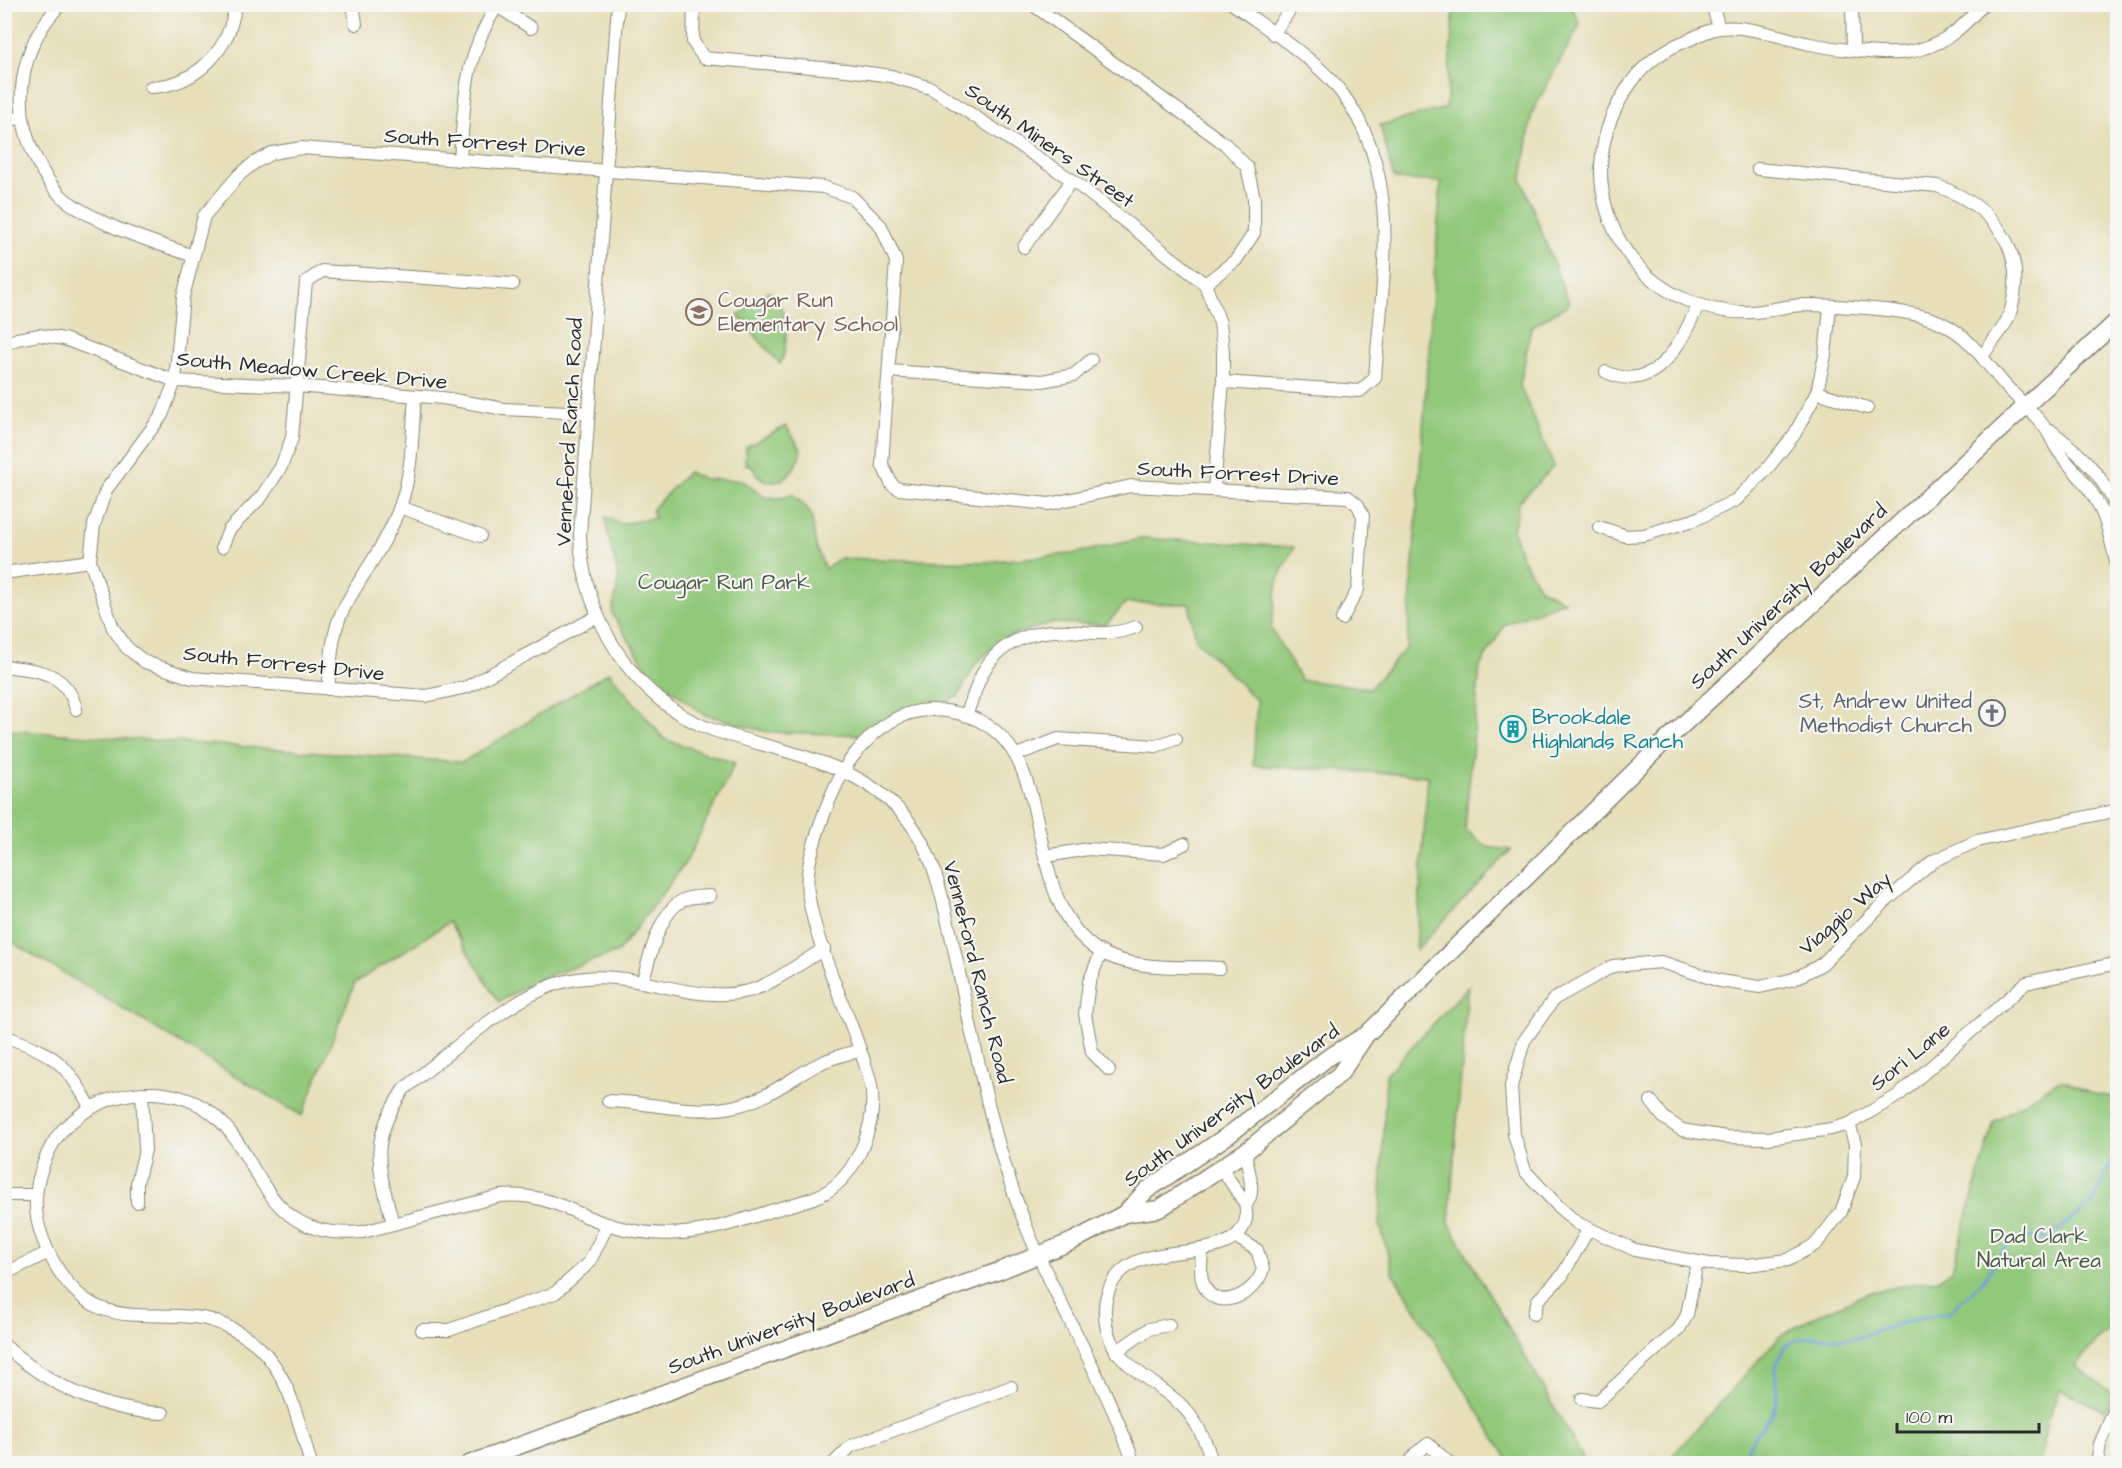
<svg xmlns="http://www.w3.org/2000/svg" width="2122" height="1468" font-family="'Architects Daughter',sans-serif">
  <style>
    .green { fill: #92c87a; stroke: #5e7a52; stroke-width: 1.5 }
    .lines { fill: none; stroke-linecap: round; stroke-linejoin: round }
    .stream { stroke: #6d9fd8; stroke-width: 3 }
    .minor-casing { stroke: #888572; stroke-width: 14 }
    .major-casing { stroke: #888572; stroke-width: 19 }
    .minor { stroke: #fff; stroke-width: 12 }
    .major { stroke: #fff; stroke-width: 16 }
    .labels { text-anchor: middle; stroke-width: 4.5; stroke-linejoin: round; paint-order: stroke }
    .street-label { font-size: 21px; fill: #2b2b2b; stroke: #f6f6f2 }
    .education-label { font-size: 21px; fill: #785e54; stroke: #f6f6f2; text-anchor: start }
    .park-label { font-size: 21px; fill: #4a5a43; stroke: #f6f6f2 }
    .worship-label { font-size: 21px; fill: #5b616d; stroke: #f6f6f2; text-anchor: end }
    .culture-label { font-size: 21px; fill: #0d838f; stroke: #f6f6f2; text-anchor: start }
  </style>
  <rect width="100%" height="100%" fill="#f6f6f2"/>
  <filter id="ink" filterUnits="userSpaceOnUse"><feTurbulence type="fractalNoise" baseFrequency=".0167" numOctaves="2"/><feDisplacementMap in="SourceGraphic" scale="12" xChannelSelector="R" yChannelSelector="G"/><feConvolveMatrix kernelMatrix="1 2 1 2 8 2 1 2 1" color-interpolation-filters="sRGB"/></filter>
  <filter id="wash" filterUnits="userSpaceOnUse"><feTurbulence type="fractalNoise" baseFrequency=".008" numOctaves="4" result="noise"/><feDisplacementMap in="SourceGraphic" scale="24" xChannelSelector="R" yChannelSelector="G"/><feGaussianBlur stdDeviation="1.35" result="paint"/><feColorMatrix in="noise" values="0 0 0 0 0 0 0 0 0 0 0 0 0 0 0 0 0 1.4 0 .05"/><feComposite in="paint" operator="in"/></filter>
  <g filter="url(#wash)">
    <rect width="100%" height="100%" fill="#e6dfba"/>
    <!-- green -->
    <g class="green">
      <path d="M1454,5H1571L1580,24L1532,113L1522,180L1569,304L1531,327L1520,386L1554,466L1519,502L1513,531L1522,558L1540,588L1564,601L1505,624L1480,666L1465,829L1487,847L1511,850L1416,950L1428,776L1253,765L1257,701L1196,640L1189,604L1125,603L1106,625L1051,623L1004,638L976,663L958,696L930,710L893,718L863,735L767,732L703,714L650,673L612,614C613,601 619,590 618,577C615,555 606,538 606,517L621,524L655,518L652,509L688,472L705,479L742,480L764,497L782,498L792,494C818,514 810,518 816,545C818,553 822,561 825,569L840,558L983,562L1072,554L1144,538L1294,547L1279,577L1271,628L1301,680L1370,688L1407,647L1441,182L1394,179L1380,125L1446,108Z"/>
      <path d="M768,291C788,300 790,347 780,364L738,316Z"/>
      <path d="M786,426L801,449C799,467 782,490 762,479C754,474 754,464 745,464L746,447Z"/>
      <path d="M609,672L664,739L735,763L686,862L618,952L536,980L499,1002L449,922L355,983L302,1116L5,938V730L463,762Z"/>
      <path d="M1468,987L1449,1223L1586,1463H1510L1393,1273L1380,1225L1386,1074Z"/>
      <path d="M2065,1081L2093,1093L2117,1098V1324L2099,1338L2075,1366L2115,1395L2105,1411L2060,1389L2047,1421L2040,1463H1666L1779,1337L1809,1319L1871,1292L1939,1279L1952,1269L1994,1122L2056,1082Z"/>
    </g>
    <g class="lines">
      <!-- stream -->
      <path class="stream" d="M1740,1464L1755,1435L1772,1415L1777,1397L1775,1369L1784,1347L1795,1340L1814,1337L1853,1339L1918,1318L1948,1313L1982,1282L2010,1241L2027,1237L2048,1238L2093,1203L2118,1147"/>
    </g>
  </g>
  <g filter="url(#ink)">
    <g class="lines">
      <defs>
        <g id="minor">
          <path d="M61,4C19,46 10,108 37,161C44,175 54,191 67,201C105,228 149,240 193,256"/>
          <path d="M353,4L356,24"/>
          <path d="M618,4L580,535C582,616 634,702 713,730C778,752 852,759 901,812C933,846 942,896 952,940C973,1034 990,1136 1026,1226C1058,1307 1106,1381 1134,1464"/>
          <path d="M694,4L693,42L704,58L846,70L891,76L931,88L1072,180L1205,284L1220,323L1223,351V382L1214,490"/>
          <path d="M1032,4L1225,144L1247,167L1254,198V233L1236,260L1205,284"/>
          <path d="M1712,4L1719,28"/>
          <path d="M1852,4L1853,49"/>
          <path d="M1983,4C1962,29 1941,47 1908,52C1884,56 1835,49 1810,44C1781,38 1751,25 1720,28C1709,29 1696,37 1686,41C1665,49 1647,62 1633,80C1614,106 1603,132 1601,165C1600,196 1609,225 1626,251C1654,292 1704,315 1753,312C1769,311 1785,306 1801,305C1831,305 1902,309 1929,318C1967,330 1981,358 2005,385C2018,399 2032,411 2043,425C2050,433 2053,444 2059,452C2071,468 2086,482 2096,500C2108,521 2112,546 2118,570"/>
          <path d="M497,6L531,28"/>
          <path d="M1273,34L1294,4"/>
          <path d="M151,87C196,85 231,50 235,4"/>
          <path d="M4,120L21,118"/>
          <path d="M460,159C465,98 463,59 498,4"/>
          <path d="M1758,169L1937,186C1996,207 2030,253 2009,316C2004,329 1991,343 1983,355"/>
          <path d="M1024,247L1072,180"/>
          <path d="M4,345L17,339L39,335L64,339L175,381L296,386L443,398L504,409L588,413"/>
          <path d="M889,371L1042,381L1074,375L1091,360"/>
          <path d="M1606,372C1656,395 1681,344 1698,305"/>
          <path d="M1223,382L1360,391L1375,378C1382,275 1407,164 1331,80C1306,53 1263,26 1233,4"/>
          <path d="M1817,392L1867,408"/>
          <path d="M2050,430C2082,455 2101,473 2118,510"/>
          <path d="M400,507L480,536"/>
          <path d="M1599,527L1626,536L1644,535L1694,520L1736,500L1766,470L1794,435L1817,392L1825,355L1830,307"/>
          <path d="M222,547L229,530L262,496L281,467L292,438L306,282L322,271L513,284"/>
          <path d="M4,573L90,561"/>
          <path d="M596,617L467,687L426,696L192,678L145,662L127,648L113,628L90,561L94,525L106,490L162,415L175,381L183,297L204,216L239,175L254,163L272,153L301,148L823,187L852,197L881,226L896,261L882,464L892,485L899,489L1049,504L1131,486L1348,497L1358,505L1363,516L1358,589L1342,619"/>
          <path d="M4,666C38,670 67,672 76,709"/>
          <path d="M328,689C331,665 331,635 342,612C360,576 384,549 399,509C413,473 412,434 415,396"/>
          <path d="M966,715C973,699 977,681 986,667C1004,640 1037,629 1068,631C1094,633 1111,636 1136,627"/>
          <path d="M1016,755L1058,739L1156,746L1176,739"/>
          <path d="M1046,856L1088,849L1164,854L1184,844"/>
          <path d="M1101,953L1089,982L1085,1014L1092,1052L1109,1070"/>
          <path d="M643,980C650,956 660,908 686,899C693,896 703,897 710,896"/>
          <path d="M4,1036C52,1053 67,1062 90,1107"/>
          <path d="M608,1101C652,1102 696,1117 740,1105C771,1097 793,1076 821,1063C833,1057 847,1054 860,1050"/>
          <path d="M1651,1101L1664,1118L1682,1130L1726,1137L1768,1138L1831,1129L1849,1124L1899,1095L2026,983L2118,963"/>
          <path d="M1849,1124L1855,1144L1854,1177L1841,1212L1816,1244L1788,1260L1747,1265L1709,1264L1635,1250L1577,1223L1560,1208L1525,1171L1514,1134L1511,1086L1524,1041L1554,999L1613,966L1661,962L1720,981L1760,987L1794,979L1822,964L1885,902L1933,861L1977,841L2118,810"/>
          <path d="M1222,1169L1246,1205"/>
          <path d="M4,1195H35"/>
          <path d="M137,1202V1183L145,1150L142,1093"/>
          <path d="M393,1224C378,1165 368,1142 404,1089C448,1055 514,993 567,981C634,965 686,1006 748,991C768,987 805,960 824,949"/>
          <path d="M1202,1249C1202,1260 1199,1273 1203,1283C1214,1315 1256,1295 1263,1269L1257,1250L1236,1237"/>
          <path d="M4,1274L47,1253"/>
          <path d="M1534,1314L1538,1300L1562,1276L1589,1228"/>
          <path d="M422,1330H449L555,1293L589,1263L608,1224"/>
          <path d="M4,1345C48,1385 103,1411 163,1413"/>
          <path d="M1116,1352L1149,1329L1169,1325"/>
          <path d="M1582,1399L1598,1401L1679,1329L1687,1315L1697,1262"/>
          <path d="M311,1464C298,1422 291,1377 258,1346C245,1334 219,1321 202,1318C145,1309 99,1332 59,1271C47,1252 38,1232 36,1209C34,1181 48,1141 70,1123C93,1103 122,1092 153,1093C273,1098 232,1245 363,1232L500,1196C547,1192 568,1212 610,1225C673,1244 715,1229 774,1210C793,1204 815,1200 831,1189C858,1169 875,1126 872,1093C871,1076 862,1057 857,1041C840,994 816,944 808,893C803,860 833,781 854,755C874,730 900,709 933,710C1075,715 1007,893 1099,951C1132,971 1182,966 1219,968"/>
          <path d="M833,1464L851,1446L1011,1387"/>
          <path d="M1212,1464C1208,1444 1195,1417 1180,1404C1150,1376 1106,1363 1105,1314C1104,1298 1110,1281 1123,1270C1157,1240 1235,1265 1246,1219C1247,1215 1245,1210 1246,1205C1247,1203 1249,1200 1250,1197C1254,1185 1247,1165 1245,1152"/>
          <path d="M1408,1464L1416,1453L1428,1444L1450,1464"/>
          <path d="M2097,1464L2100,1444L2118,1402"/>
        </g>
        <g id="major">
          <path d="M1124,1214L1159,1209L1249,1149L1340,1074L1366,1035L1659,747L2118,320"/>
          <path d="M469,1464L999,1271L1073,1241L1124,1214L1147,1190L1230,1134L1326,1059L1362,1037"/>
        </g>
      </defs>
      <!-- minor casing -->
      <use href="#minor" class="minor-casing"/>
      <!-- major casing -->
      <use href="#major" class="major-casing"/>
      <!-- minor -->
      <use href="#minor" class="minor"/>
      <!-- major -->
      <use href="#major" class="major"/>
    </g>
  </g>
  <!-- icons -->
  <defs>
    <symbol id="school-ring" viewBox="-11 -11 22 22"><circle r="9.5" fill="#f6f6f2" stroke="#8d6e63" stroke-width="1.5"/><path d="M0-5L7-2L0 1L-7-2ZM-4 1L0 2.5L4 1V4Q0 6-4 4Z" fill="#8d6e63"/></symbol>
    <symbol id="church-ring" viewBox="-11 -11 22 22"><circle r="9.5" fill="#f6f6f2" stroke="#6b7280" stroke-width="1.5"/><path d="M-1.2-6h2.4v3.5h3.3v2.4h-3.3V6h-2.4V-.1h-3.3v-2.4h3.3Z" fill="#6b7280"/></symbol>
    <symbol id="building-ring" viewBox="-11 -11 22 22"><circle r="9.5" fill="#f6f6f2" stroke="#0f9aa8" stroke-width="1.5"/><path d="M-4-6H4V6H1V3H-1V6H-4ZM-2.5-4.3h1.7v1.8h-1.7ZM.8-4.3h1.7v1.8H.8ZM-2.5-1h1.7V.8h-1.7ZM.8-1h1.7V.8H.8Z" fill="#0f9aa8"/></symbol>
  </defs>
  <g fill-rule="evenodd">
    <use href="#school-ring" x="684" y="297" width="30" height="30"/>
    <use href="#church-ring" x="1977" y="698" width="30" height="30"/>
    <use href="#building-ring" x="1498" y="714" width="30" height="30"/>
  </g>
  <g class="labels">
    <!-- street labels -->
    <g class="street-label">
      <text transform="translate(485 142) rotate(4)" y="7">South Forrest Drive</text>
      <text transform="translate(1050 145) rotate(35)" y="7">South Miners Street</text>
      <text transform="translate(312 370) rotate(5)" y="7">South Meadow Creek Drive</text>
      <text transform="translate(569 432) rotate(-87)" y="7">Venneford Ranch Road</text>
      <text transform="translate(1238 473) rotate(3)" y="7">South Forrest Drive</text>
      <text transform="translate(1788 596) rotate(-43)" y="7">South University Boulevard</text>
      <text transform="translate(284 663) rotate(6)" y="7">South Forrest Drive</text>
      <text transform="translate(1845 913) rotate(-41)" y="7">Viaggio Way</text>
      <text transform="translate(978 972) rotate(76)" y="7">Venneford Ranch Road</text>
      <text transform="translate(1910 1056) rotate(-39)" y="7">Sori Lane</text>
      <text transform="translate(1231 1105) rotate(-36)" y="7">South University Boulevard</text>
      <text transform="translate(791 1323) rotate(-20)" y="7">South University Boulevard</text>
    </g>
    <!-- education labels -->
    <g class="education-label">
      <text x="718" y="307">Cougar Run<tspan x="718" dy="24">Elementary School</tspan></text>
    </g>
    <!-- park labels -->
    <g class="park-label">
      <text x="724" y="589">Cougar Run Park</text>
      <text x="2039" y="1243">Dad Clark<tspan x="2039" dy="24">Natural Area</tspan></text>
    </g>
    <!-- worship labels -->
    <g class="worship-label">
      <text x="1972" y="708">St, Andrew United<tspan x="1972" dy="24">Methodist Church</tspan></text>
    </g>
    <!-- culture labels -->
    <g class="culture-label">
      <text x="1532" y="724">Brookdale<tspan x="1532" dy="24">Highlands Ranch</tspan></text>
    </g>
  </g>
  <!-- margin -->
  <rect width="2122" height="1468" fill="none" stroke="#f6f6f2" stroke-width="24"/>
  <!-- scale -->
  <path d="M1897 1423v9h142v-9" fill="none" stroke="#2b2b2b" stroke-width="3"/>
  <text x="1906" y="1423" font-size="18" fill="#2b2b2b" stroke="#f6f6f2" stroke-width="4.5" paint-order="stroke">100 m</text>
</svg>
